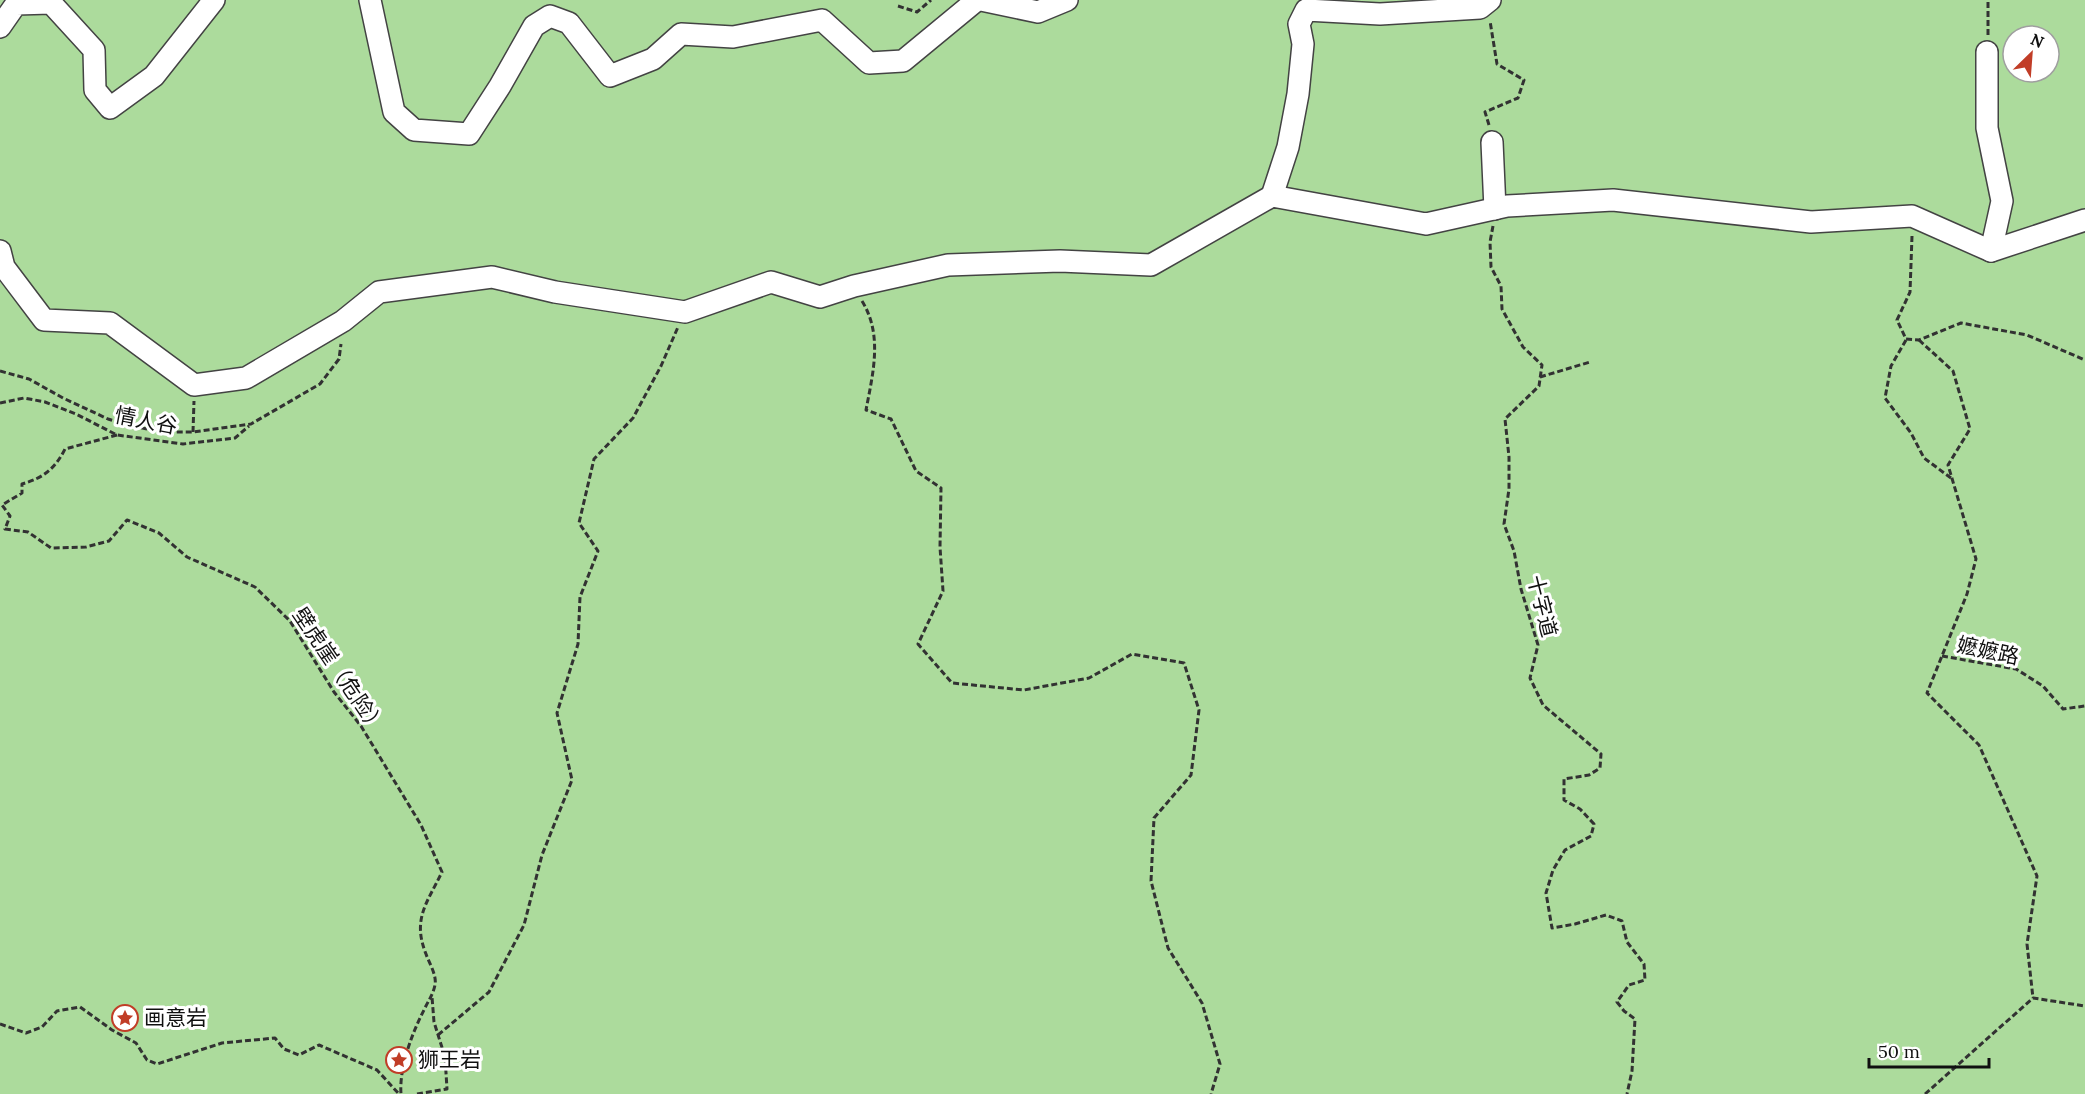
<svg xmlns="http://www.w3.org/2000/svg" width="2085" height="1094" font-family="Lora,'Noto Sans SC',serif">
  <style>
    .forest { fill: #acdb9c; fill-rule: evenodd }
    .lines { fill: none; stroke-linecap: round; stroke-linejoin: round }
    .minor-casing { stroke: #434343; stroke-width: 24 }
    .path { stroke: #323232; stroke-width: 3; stroke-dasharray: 6 3; stroke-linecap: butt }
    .minor { stroke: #fff; stroke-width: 21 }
    .labels { text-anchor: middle; stroke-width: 6; stroke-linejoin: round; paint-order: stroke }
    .street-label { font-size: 21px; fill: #101010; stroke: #fff }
    .poi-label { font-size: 21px; fill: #101010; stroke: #fff; text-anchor: start }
  </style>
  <rect width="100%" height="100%" fill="#fffff4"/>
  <!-- forest -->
  <path class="forest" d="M0,0H2085V1094H0ZM2013,36H2049V72H2013Z"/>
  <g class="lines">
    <defs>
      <g id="minor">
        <path d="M370,0L394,112L414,130L469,134L500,86L534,26L550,16L569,23L610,76L653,59L681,34L733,37L822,20L869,63L903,61L977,0"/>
        <path d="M981,0L1038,12L1067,0"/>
        <path d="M0,27L16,4L51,3L94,50L95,90L110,108L154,76L214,0"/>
        <path d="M1987,52V128L2002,201L1991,251"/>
        <path d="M1492,142L1495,209"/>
        <path d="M1272,196L1288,147L1298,94L1303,44L1299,24L1306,10L1380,14L1480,8L1490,0"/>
        <path d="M0,251L4,267L44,320L110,323L194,385L246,378L343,321L379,292L492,277L555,292L685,312L771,282L820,297L854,286L948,265L1060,261L1151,265L1272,196L1426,224L1507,206L1613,200L1811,222L1912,216L1991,251L2085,220"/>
      </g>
    </defs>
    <!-- minor casing -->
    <use href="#minor" class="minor-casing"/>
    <!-- path -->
    <g class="path">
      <path d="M898,6L917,12L931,0"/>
      <path d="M1988,35V0"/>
      <path d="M1489,125L1485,112L1518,98L1524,80L1497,64L1490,21"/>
      <path d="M1493,226L1490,242L1491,267L1501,286L1502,309L1523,347L1542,365L1539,386L1505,419L1509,457V489L1504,524L1514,551L1521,589L1538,645L1530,678L1543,705L1601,754L1600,768L1589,775L1564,779V800L1580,809L1594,824L1591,836L1565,850L1553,870L1546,893L1552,928L1575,924L1606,915L1622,921L1627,942L1644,964L1645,980L1629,985L1617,1002L1624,1011L1635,1019L1632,1071L1627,1094"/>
      <path d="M1912,236L1910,292L1897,320L1906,339L1919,340L1961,323L2027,335L2085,360"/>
      <path d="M862,301C883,335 873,373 866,410L891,419L916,471L941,488L940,547L943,591L918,644L952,683L1024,690L1089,678L1132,654L1184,663L1199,710L1191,775L1154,818L1151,881L1168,948L1202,1003L1220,1064L1211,1094"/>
      <path d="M1906,340L1891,366L1885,398L1911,433L1924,458L1951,478"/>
      <path d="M1919,340L1953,371L1970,429L1948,465L1976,559L1967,594L1927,693L1979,745L2037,876L2027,944L2033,998"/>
      <path d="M0,371L29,379L63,398L108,419L131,426L164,432H193L251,424L320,384L339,359L341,344"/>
      <path d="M1540,377L1590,362"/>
      <path d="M0,403L24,398L45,402L76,414L117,435L183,444L235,438L249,426"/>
      <path d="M193,432L194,401"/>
      <path d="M117,435L65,449C55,469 43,478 22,484V493L2,505L10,516L5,529L28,532L51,548L86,547L109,541L127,520L159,533L187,557L255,587L290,621L334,692L361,726L421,825L442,872C427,903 412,919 426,954C429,963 437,975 435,985C433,995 428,1001 424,1010C412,1033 399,1068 401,1094"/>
      <path d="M1942,656L2016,669L2043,686L2063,709L2085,706"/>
      <path d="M0,1024L26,1033L42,1027L57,1011L80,1007L112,1030L136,1043L147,1060L157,1064L222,1043L275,1038L284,1049L299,1055L319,1045L377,1070L399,1094"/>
      <path d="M438,1035L489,992L524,925L542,855L572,780L557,713L578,644L580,597L598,551L579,523L594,459L633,418L661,366L678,327"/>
      <path d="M417,1094L447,1089L445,1057L434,1022L432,997"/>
      <path d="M1925,1094L2033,998L2085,1006"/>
    </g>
    <!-- minor -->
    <use href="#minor" class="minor"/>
  </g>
  <!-- icons -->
  <defs>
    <symbol id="sight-ring" viewBox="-11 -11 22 22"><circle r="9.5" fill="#fff" stroke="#c13d27" stroke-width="1.5"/><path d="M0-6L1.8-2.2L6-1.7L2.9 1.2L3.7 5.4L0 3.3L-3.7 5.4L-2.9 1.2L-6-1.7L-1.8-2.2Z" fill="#c13d27"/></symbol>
  </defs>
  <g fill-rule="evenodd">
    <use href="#sight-ring" x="110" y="1003" width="30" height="30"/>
    <use href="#sight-ring" x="384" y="1045" width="30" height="30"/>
  </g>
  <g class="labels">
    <!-- street labels -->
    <g class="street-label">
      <text transform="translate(146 421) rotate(11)" y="7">情人谷</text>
      <text transform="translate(1542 606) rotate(76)" y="7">十字道</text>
      <text transform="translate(1988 651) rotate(12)" y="7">嬷嬷路</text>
      <text transform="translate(339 671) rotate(56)" y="7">壁虎崖（危险）</text>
    </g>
    <!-- poi labels -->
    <g class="poi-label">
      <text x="144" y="1025">画意岩</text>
      <text x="418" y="1067">狮王岩</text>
    </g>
  </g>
  <!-- north arrow -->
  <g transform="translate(2031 54) rotate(25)"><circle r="28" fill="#ffffff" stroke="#9f9f9f" stroke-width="1.5"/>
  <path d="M0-4.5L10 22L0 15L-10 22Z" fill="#c13d27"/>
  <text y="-9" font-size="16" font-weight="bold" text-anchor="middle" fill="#101010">N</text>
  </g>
  <!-- scale -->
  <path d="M1869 1058v9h120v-9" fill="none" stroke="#101010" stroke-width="3"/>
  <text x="1878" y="1058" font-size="18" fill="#101010" stroke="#ffffff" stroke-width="4.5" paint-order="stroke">50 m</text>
</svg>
